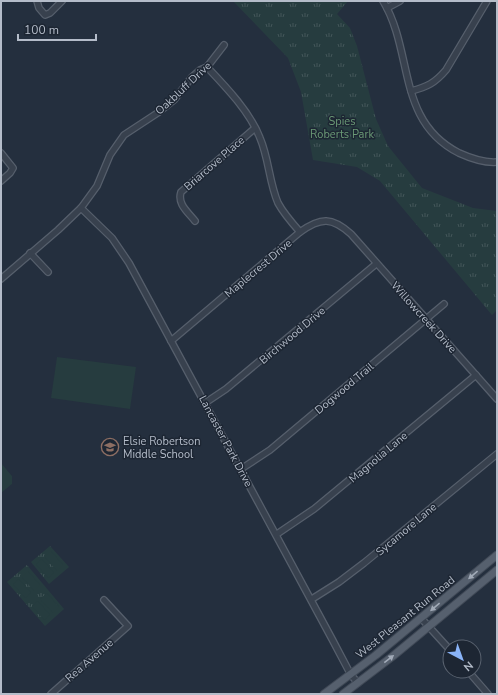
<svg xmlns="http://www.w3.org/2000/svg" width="498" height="695" font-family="'Nunito Sans',sans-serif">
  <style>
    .grass { fill: url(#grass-tufts) }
    .pitch { fill: #263c3f }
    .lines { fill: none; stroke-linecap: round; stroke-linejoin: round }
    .minor-casing { stroke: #565f6c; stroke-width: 8 }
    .major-casing { stroke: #414a57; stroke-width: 9 }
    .minor { stroke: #38414e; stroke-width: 5.5 }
    .major { stroke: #56606e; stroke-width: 7 }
    .oneway { fill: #a1aab7 }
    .labels { text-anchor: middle; stroke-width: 3; stroke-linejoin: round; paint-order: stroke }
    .street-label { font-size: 11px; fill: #b4bcc9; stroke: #1d2633 }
    .park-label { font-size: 11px; fill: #6b9a76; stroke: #1d2633 }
    .poi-label { font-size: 11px; fill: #b4bcc9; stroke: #1d2633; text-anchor: start }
  </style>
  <defs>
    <pattern id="grass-tufts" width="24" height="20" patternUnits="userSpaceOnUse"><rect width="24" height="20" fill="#263c3f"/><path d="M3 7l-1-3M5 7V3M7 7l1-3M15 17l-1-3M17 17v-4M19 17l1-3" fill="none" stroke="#435659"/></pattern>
  </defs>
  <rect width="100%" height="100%" fill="#242f3e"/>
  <!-- grass -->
  <g class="grass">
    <path d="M233,1H348L337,14L350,28L357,46L376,119L388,146L422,188L473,208L497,211V310L492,315L380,181L357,167L313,160L301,92L288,58Z"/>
    <path d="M50,546L69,567L49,584L31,562Z"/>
    <path d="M27,565L64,609L45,626L7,582Z"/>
  </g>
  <!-- pitch -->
  <g class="pitch">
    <path d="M57,357L136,367L130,409L51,398Z"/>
    <path d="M1,463L12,476V484L1,493Z"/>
    <path d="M51,551L63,565L57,571L45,557Z"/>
    <path d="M42,559L54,573L48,578L36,564Z"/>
    <path d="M28,571L40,585L34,591L22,577Z"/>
    <path d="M19,579L31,593L25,598L13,584Z"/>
    <path d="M47,593L59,607L53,613L40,599Z"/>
    <path d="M38,601L50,615L44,620L32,606Z"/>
  </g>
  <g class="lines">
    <defs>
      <g id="minor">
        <path d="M37,1L39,8L45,15L50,13L62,1"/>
        <path d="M383,1C414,52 396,121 459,153C470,158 484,163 497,162"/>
        <path d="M387,8L400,1"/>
        <path d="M207,67C226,87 250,112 260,138C269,159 269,182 278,203C284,214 292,223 300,232"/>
        <path d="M411,91C427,87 435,83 446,70L487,1"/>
        <path d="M1,153L13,168L10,173L1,181"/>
        <path d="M81,208L112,238L129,263L332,639L351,675L358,683"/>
        <path d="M195,221C188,212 177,204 181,192L255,128"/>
        <path d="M30,253L48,272"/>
        <path d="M1,279L58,230L81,208L97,186L110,155L124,135L159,112L174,100L192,77L200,70L207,67L224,45"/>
        <path d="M171,341L300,232C321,217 332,217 351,234L497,399"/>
        <path d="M205,403L226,389L376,264"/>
        <path d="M241,469L270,450L444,304"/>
        <path d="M277,534L314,509L476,375"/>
        <path d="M312,599L339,582L364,563L497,454"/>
        <path d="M421,618L450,650"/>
        <path d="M468,671L488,694"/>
        <path d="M51,694L128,626L104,600"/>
      </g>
      <g id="major">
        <path d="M324,694L376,655L497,555"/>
        <path d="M343,694L393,656L497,570"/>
      </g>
    </defs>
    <!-- minor casing -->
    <use href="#minor" class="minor-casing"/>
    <!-- major casing -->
    <use href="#major" class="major-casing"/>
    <!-- minor -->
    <use href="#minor" class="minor"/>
    <!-- major -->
    <use href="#major" class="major"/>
  </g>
  <!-- one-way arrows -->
  <defs><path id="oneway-solid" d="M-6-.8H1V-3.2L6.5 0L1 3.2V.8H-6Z"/></defs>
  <g class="oneway">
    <use href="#oneway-solid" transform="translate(473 575) rotate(140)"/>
    <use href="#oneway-solid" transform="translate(435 607) rotate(140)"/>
    <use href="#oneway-solid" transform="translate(389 659) rotate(-38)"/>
  </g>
  <!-- icons -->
  <defs>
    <symbol id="school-ring" viewBox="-11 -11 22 22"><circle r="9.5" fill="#1d2633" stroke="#8d6e63" stroke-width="1.5"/><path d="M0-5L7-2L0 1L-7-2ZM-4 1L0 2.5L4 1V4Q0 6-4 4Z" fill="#8d6e63"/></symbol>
  </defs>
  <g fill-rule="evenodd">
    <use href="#school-ring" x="100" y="437" width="20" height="20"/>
  </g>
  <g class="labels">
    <!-- street labels -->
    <g class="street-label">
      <text transform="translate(183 88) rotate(-43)" y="4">Oakbluff Drive</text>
      <text transform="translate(214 163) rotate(-41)" y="4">Briarcove Place</text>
      <text transform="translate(258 268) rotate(-40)" y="4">Maplecrest Drive</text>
      <text transform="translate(424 317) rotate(48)" y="4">Willowcreek Drive</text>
      <text transform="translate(292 335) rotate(-40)" y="4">Birchwood Drive</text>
      <text transform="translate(344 388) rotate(-40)" y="4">Dogwood Trail</text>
      <text transform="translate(226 441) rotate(62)" y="4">Lancaster Park Drive</text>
      <text transform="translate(378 457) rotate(-40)" y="4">Magnolia Lane</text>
      <text transform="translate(406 529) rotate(-40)" y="4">Sycamore Lane</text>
      <text transform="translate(405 617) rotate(-39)" y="4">West Pleasant Run Road</text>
      <text transform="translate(89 660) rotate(-41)" y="4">Rea Avenue</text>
    </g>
    <!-- park labels -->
    <g class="park-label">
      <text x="342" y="125">Spies<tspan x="342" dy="13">Roberts Park</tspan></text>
    </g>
    <!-- poi labels -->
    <g class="poi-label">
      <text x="123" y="445">Elsie Robertson<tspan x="123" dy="13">Middle School</tspan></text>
    </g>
  </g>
  <!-- border -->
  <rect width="498" height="695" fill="none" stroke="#b4bcc9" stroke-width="4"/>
  <!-- north arrow -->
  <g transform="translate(462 659) rotate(139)"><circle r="19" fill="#1d2633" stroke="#59626f"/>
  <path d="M0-3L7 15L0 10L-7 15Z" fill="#8ab4f8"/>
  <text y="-6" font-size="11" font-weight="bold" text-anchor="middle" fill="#b4bcc9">N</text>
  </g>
  <!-- scale -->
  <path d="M18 34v6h78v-6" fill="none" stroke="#b4bcc9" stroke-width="2"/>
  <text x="24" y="34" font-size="12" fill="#b4bcc9" stroke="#1d2633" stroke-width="3" paint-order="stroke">100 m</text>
</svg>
